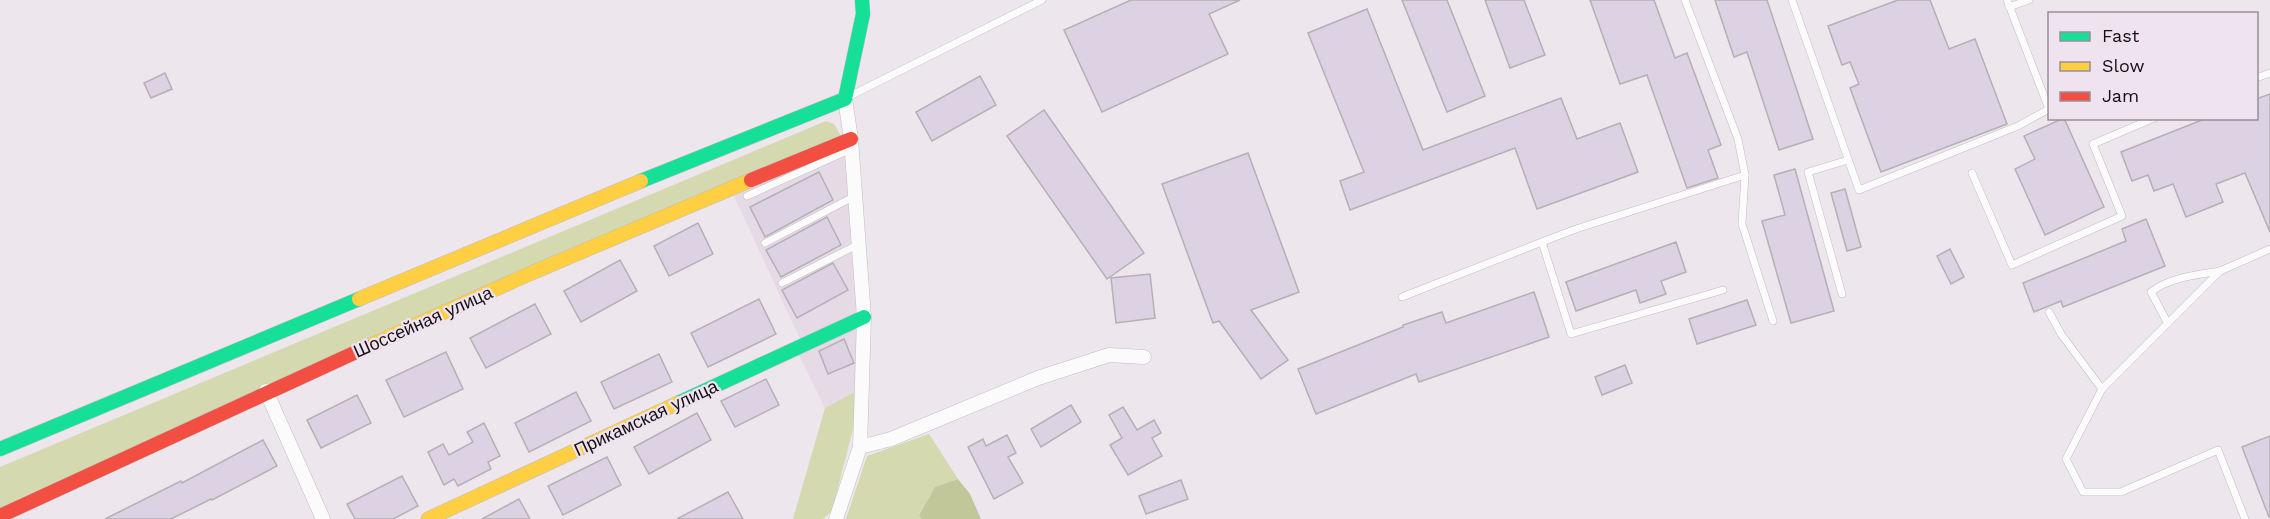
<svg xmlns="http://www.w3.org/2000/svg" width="2270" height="519" font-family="'Work Sans',sans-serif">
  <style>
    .built { fill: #e7dae7 }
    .green { fill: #d4d9b0 }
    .forest { fill: #c1c799 }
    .building { fill: #ddd2e4; stroke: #b4b0b5; stroke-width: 1.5 }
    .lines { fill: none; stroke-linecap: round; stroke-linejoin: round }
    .lane-casing { stroke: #c2bdc2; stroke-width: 8 }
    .street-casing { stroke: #c2bdc2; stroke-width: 15 }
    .fast-casing { stroke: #c2bdc2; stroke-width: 15 }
    .slow-casing { stroke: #c2bdc2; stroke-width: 15 }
    .jam-casing { stroke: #c2bdc2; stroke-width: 15 }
    .lane { stroke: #fcfbfc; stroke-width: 7 }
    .street { stroke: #fcfbfc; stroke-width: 14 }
    .fast { stroke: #16e098; stroke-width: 14 }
    .slow { stroke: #ffcf43; stroke-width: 14 }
    .jam { stroke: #f24e42; stroke-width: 14 }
    .labels { text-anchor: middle; stroke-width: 4.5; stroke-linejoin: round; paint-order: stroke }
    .street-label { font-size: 18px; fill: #151115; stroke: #f0e3f0 }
  </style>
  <rect width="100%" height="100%" fill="#ede6ed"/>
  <!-- built -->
  <path class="built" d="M847,144L861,315L858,390L825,408L798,353L801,341L733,194Z"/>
  <!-- green -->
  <g class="green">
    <path d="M826,121L834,124L841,136L0,510V467Z"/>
    <path d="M858,390L853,429L832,511L823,519H793L825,408Z"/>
    <path d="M929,434L958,479L935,487L919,514L922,519H846L867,456Z"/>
  </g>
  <!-- forest -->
  <path class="forest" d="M958,479L970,494L981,519H922L919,515L935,487Z"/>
  <!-- building -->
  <g class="building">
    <path d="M1131,0H1240L1209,14L1228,54L1102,112L1064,30Z"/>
    <path d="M1402,0H1447L1485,96L1447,112Z"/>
    <path d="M1485,0H1524L1545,55L1510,68Z"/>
    <path d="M1590,0H1654L1675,58L1687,53L1721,145L1708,150L1718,178L1687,188L1647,75L1620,84Z"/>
    <path d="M1715,0H1767L1813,139L1779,150L1747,52L1734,57Z"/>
    <path d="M1898,0H1930L1949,49L1975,39L2007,124L1881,172L1850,88L1859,84L1850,62L1842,65L1828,26Z"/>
    <path d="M1367,9L1423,150L1561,98L1577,139L1620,123L1638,172L1537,209L1515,148L1350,210L1340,181L1364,172L1308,33Z"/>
    <path d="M165,73L172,89L151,98L144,83Z"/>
    <path d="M980,76L996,105L932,141L916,112Z"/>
    <path d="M2270,94V232L2245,173L2216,184L2223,202L2186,217L2173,184L2154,191L2148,175L2132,181L2121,152L2207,118H2256V99Z"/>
    <path d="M1044,110L1144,253L1107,279L1007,136Z"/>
    <path d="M2064,118L2104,207L2045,235L2015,169L2035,159L2024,136Z"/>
    <path d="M1248,153L1299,292L1251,310L1288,360L1261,379L1219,321L1213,323L1162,184Z"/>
    <path d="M1795,169L1834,311L1791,323L1762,221L1785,215L1774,175Z"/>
    <path d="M819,172L833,200L765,237L750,207Z"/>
    <path d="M1845,189L1861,247L1847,251L1831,193Z"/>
    <path d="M827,217L841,245L781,277L766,250Z"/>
    <path d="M2146,219L2165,266L2063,307L2061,301L2034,312L2023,283L2126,241L2122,229Z"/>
    <path d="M698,223L713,254L669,276L654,246Z"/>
    <path d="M1676,242L1686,272L1661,281L1666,294L1640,303L1636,290L1576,311L1566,282Z"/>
    <path d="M1950,249L1964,277L1951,284L1937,256Z"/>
    <path d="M620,260L637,291L581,322L564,291Z"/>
    <path d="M833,263L848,290L797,318L782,290Z"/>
    <path d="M1150,274L1155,318L1116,323L1111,278Z"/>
    <path d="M1534,292L1549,337L1419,382L1416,374L1316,414L1298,369L1403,327V325L1442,312L1446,323Z"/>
    <path d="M759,299L776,334L708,367L691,333Z"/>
    <path d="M1747,300L1756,325L1697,344L1689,319Z"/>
    <path d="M535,304L551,334L486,368L470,338Z"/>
    <path d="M844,339L854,363L828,374L819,351Z"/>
    <path d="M446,352L463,389L404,417L386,380Z"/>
    <path d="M659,354L672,382L614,409L601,382Z"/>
    <path d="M1625,365L1632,383L1602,395L1595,377Z"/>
    <path d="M766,379L779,405L735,427L721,401Z"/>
    <path d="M576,392L591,421L529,452L515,423Z"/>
    <path d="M357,395L371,423L321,448L307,420Z"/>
    <path d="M1071,405L1081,422L1041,447L1031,429Z"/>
    <path d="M1123,407L1137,430L1154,420L1161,433L1152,438L1162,456L1128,475L1110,445L1122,438L1109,415Z"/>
    <path d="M697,413L711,440L649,474L634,447Z"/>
    <path d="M484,423L500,456L488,462L491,469L458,486L454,479L444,485L428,452L443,444L449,455L473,442L467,432Z"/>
    <path d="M1007,435L1016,453L1008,457L1023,483L994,499L968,447L983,439L986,446Z"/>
    <path d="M2270,436V517H2269L2242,447Z"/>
    <path d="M263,440L277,466L212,500L211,499L171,519H105L181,481L182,483Z"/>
    <path d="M607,457L621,485L563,515L548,486Z"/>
    <path d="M402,476L418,506L393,519H355L347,504Z"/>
    <path d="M1181,480L1188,499L1146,514L1139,496Z"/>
    <path d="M728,492L743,519H677Z"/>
    <path d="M519,499L530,519H482Z"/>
  </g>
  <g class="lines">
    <defs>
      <g id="lane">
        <path d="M1685,0L1738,139L1745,175L1576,229L1542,242L1571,334L1723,290"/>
        <path d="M1792,0L1859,190L2018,126L2049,109L2007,0"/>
        <path d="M2009,7L2029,0"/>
        <path d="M2256,78L2270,73"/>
        <path d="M850,96L1042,0"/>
        <path d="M1972,173L2012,265L2122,216L2093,144L2154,118"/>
        <path d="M1745,175L1742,224L1773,321"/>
        <path d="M747,196L851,149"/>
        <path d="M765,243L855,196"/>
        <path d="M782,283L859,244"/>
        <path d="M1842,294L1808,172L1848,160"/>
        <path d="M1402,297L1542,242"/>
        <path d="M2049,312L2061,334L2102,389"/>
        <path d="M2167,322L2151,292C2170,277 2197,275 2220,271"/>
        <path d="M2245,519L2218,450L2121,492H2083L2066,459L2102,389L2220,271L2270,249"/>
      </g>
      <g id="street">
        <path d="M266,391L323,519"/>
        <path d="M860,447L891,439L1038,378L1109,355L1144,357"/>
        <path d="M836,519L860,447L864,317L851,139L845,99"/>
      </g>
      <g id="fast">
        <path d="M641,181L845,99L863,14L862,0"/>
        <path d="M678,403L864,317"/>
        <path d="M0,449L359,299"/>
      </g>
      <g id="slow">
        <path d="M359,299L641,181"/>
        <path d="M367,347L529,274L751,180"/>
        <path d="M428,519L678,403"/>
      </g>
      <g id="jam">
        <path d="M751,180L851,139"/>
        <path d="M0,516L367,347"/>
      </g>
    </defs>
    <!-- lane casing -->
    <use href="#lane" class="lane-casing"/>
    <!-- street casing -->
    <use href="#street" class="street-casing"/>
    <!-- fast casing -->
    <use href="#fast" class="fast-casing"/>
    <!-- slow casing -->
    <use href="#slow" class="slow-casing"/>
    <!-- jam casing -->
    <use href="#jam" class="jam-casing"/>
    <!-- lane -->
    <use href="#lane" class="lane"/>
    <!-- street -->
    <use href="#street" class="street"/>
    <!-- fast -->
    <use href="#fast" class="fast"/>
    <!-- slow -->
    <use href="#slow" class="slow"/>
    <!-- jam -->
    <use href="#jam" class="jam"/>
  </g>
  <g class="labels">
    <!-- street labels -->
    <g class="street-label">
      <text transform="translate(423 322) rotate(-24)" y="6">Шоссейная улица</text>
      <text transform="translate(646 418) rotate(-25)" y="6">Прикамская улица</text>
    </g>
  </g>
  <!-- legend -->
  <rect x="2048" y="12" width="210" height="108" fill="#f0e3f0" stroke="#988f98" stroke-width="1.5"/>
  <rect x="2060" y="32" width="30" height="9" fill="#16e098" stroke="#988f98" stroke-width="1.5"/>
  <text x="2102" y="42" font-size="18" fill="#151115">Fast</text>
  <rect x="2060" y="62" width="30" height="9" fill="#ffcf43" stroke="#988f98" stroke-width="1.5"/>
  <text x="2102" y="72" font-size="18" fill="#151115">Slow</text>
  <rect x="2060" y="92" width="30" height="9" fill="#f24e42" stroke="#988f98" stroke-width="1.5"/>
  <text x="2102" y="102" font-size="18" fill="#151115">Jam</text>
</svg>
